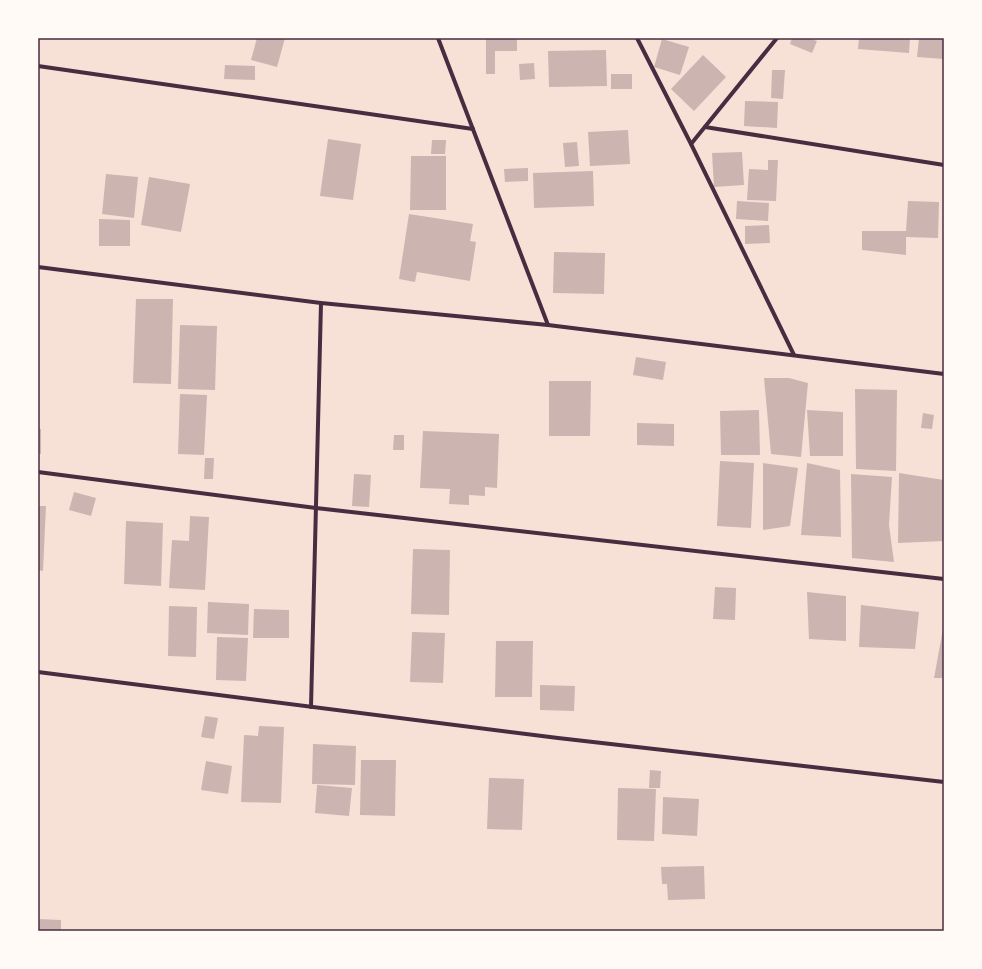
<svg xmlns="http://www.w3.org/2000/svg" width="982" height="969" font-family="Cabin,sans-serif">
  <style>
    .building { fill: #ccb4b1 }
    .lines { fill: none; stroke-linecap: round; stroke-linejoin: round }
    .minor { stroke: #4a2c40; stroke-width: 4 }
    .neatline { fill: none; stroke: #4a2c40; stroke-width: 1.5 }
  </style>
  <rect width="100%" height="100%" fill="#f7e1d7"/>
  <!-- building -->
  <g class="building">
    <path d="M257,38H285L277,67L251,60Z"/>
    <path d="M486,38H517V51H495V74H486Z"/>
    <path d="M792,38H808L817,41L812,53L790,44Z"/>
    <path d="M859,38H910L909,53L858,49Z"/>
    <path d="M919,38H944V59L917,57Z"/>
    <path d="M662,39L689,47L680,75L654,67Z"/>
    <path d="M606,50L607,86L549,87L548,51Z"/>
    <path d="M703,55L726,77L694,111L671,89Z"/>
    <path d="M534,63L535,79L520,80L519,64Z"/>
    <path d="M225,65L255,66V80L224,79Z"/>
    <path d="M772,70H785L783,99L771,98Z"/>
    <rect x="611" y="74" width="21" height="15"/>
    <path d="M745,101L778,102L777,128L744,126Z"/>
    <path d="M628,130L630,164L590,166L588,132Z"/>
    <path d="M328,139L361,144L353,200L320,196Z"/>
    <path d="M432,140H446L445,154H431Z"/>
    <path d="M577,142L579,166L565,167L563,143Z"/>
    <path d="M742,152L744,185L714,187L712,153Z"/>
    <path d="M411,156H446V210H410Z"/>
    <path d="M768,160H778L776,201L747,200L749,169L768,170Z"/>
    <path d="M528,168V181L505,182L504,169Z"/>
    <path d="M593,171L594,206L534,208L533,173Z"/>
    <path d="M106,174L138,177L134,218L102,214Z"/>
    <path d="M149,177L190,184L181,232L141,225Z"/>
    <path d="M737,201L769,203L768,221L736,219Z"/>
    <path d="M908,201L939,202L938,238L906,237V255L862,250V231H906Z"/>
    <path d="M409,214L473,224L470,241L476,242L470,281L417,272L415,282L399,279Z"/>
    <path d="M99,219L130,220V246H99Z"/>
    <path d="M769,225L770,243L745,244V226Z"/>
    <path d="M554,252L605,253L604,294L553,293Z"/>
    <path d="M136,299H173L171,384L133,383Z"/>
    <path d="M180,325L217,326L215,390L178,389Z"/>
    <path d="M636,357L666,362L663,380L633,375Z"/>
    <path d="M764,378H789L808,383L801,457L771,454Z"/>
    <path d="M549,381H591L590,436H549Z"/>
    <path d="M855,389L897,390L896,471L856,469Z"/>
    <path d="M180,394L207,395L204,455L178,454Z"/>
    <path d="M759,410L760,455H721L720,411Z"/>
    <path d="M807,410L843,412V456H810Z"/>
    <path d="M923,413L934,415L932,429L921,428Z"/>
    <path d="M637,423L674,424V446L637,445Z"/>
    <rect x="38" y="429" width="3" height="25"/>
    <path d="M423,431L499,434L497,488L485,487V496L469,495V505L449,504L450,489L420,488Z"/>
    <path d="M394,435H404V450H393Z"/>
    <path d="M205,458H214L213,479H204Z"/>
    <path d="M720,461L754,463L751,528L717,526Z"/>
    <path d="M763,463L798,468L790,526L763,530Z"/>
    <path d="M807,463L840,470L841,537L801,535Z"/>
    <path d="M899,473L944,480V541L898,543Z"/>
    <path d="M354,474L371,475L369,507L352,506Z"/>
    <path d="M851,474L892,477L889,525L894,562L852,558Z"/>
    <path d="M74,492L96,498L91,516L69,510Z"/>
    <path d="M38,506H46L43,571L38,570Z"/>
    <path d="M190,516L209,517L205,590L169,588L172,540L189,541Z"/>
    <path d="M126,521L163,523L161,586L124,584Z"/>
    <path d="M413,549L450,550L449,615L411,614Z"/>
    <path d="M715,587L736,588L735,620L713,619Z"/>
    <path d="M807,592L846,596V641L809,639Z"/>
    <path d="M208,602L249,604L248,635L207,633Z"/>
    <path d="M861,605L919,612L915,649L859,647Z"/>
    <path d="M169,606L197,607L196,657L168,656Z"/>
    <path d="M254,609L289,610V638H253Z"/>
    <path d="M943,629L944,678H934Z"/>
    <path d="M412,632L445,633L443,683L410,682Z"/>
    <path d="M217,637L248,638L246,681L216,680Z"/>
    <path d="M496,641H533L532,697H495Z"/>
    <path d="M540,685L575,686L574,711L540,710Z"/>
    <path d="M205,716L218,718L214,739L201,737Z"/>
    <path d="M259,726L284,727L281,803L241,802L244,735L258,736Z"/>
    <path d="M313,744L356,746L355,785L312,784Z"/>
    <path d="M361,760H396L395,816L360,815Z"/>
    <path d="M206,761L232,766L228,794L201,790Z"/>
    <path d="M650,770L661,771L660,788H649Z"/>
    <path d="M489,778L524,779L522,830L487,829Z"/>
    <path d="M317,785L352,788L349,816L315,813Z"/>
    <path d="M618,788L656,789L654,841L617,840Z"/>
    <path d="M663,797L699,799L697,836L662,834Z"/>
    <path d="M704,866L705,899L668,900L667,884H662L661,867Z"/>
    <path d="M38,919L61,920V931H38Z"/>
  </g>
  <g class="lines">
    <!-- minor -->
    <g class="minor">
      <path d="M438,38L548,325"/>
      <path d="M637,38L691,144L794,355"/>
      <path d="M38,66L473,129"/>
      <path d="M705,127L944,165"/>
      <path d="M691,144L777,38"/>
      <path d="M38,267L321,303L548,325L944,374"/>
      <path d="M38,472L316,508L944,579"/>
      <path d="M38,672L558,738L944,782"/>
      <path d="M311,707L321,303"/>
    </g>
  </g>
  <!-- border -->
  <rect width="982" height="969" fill="none" stroke="#fffaf5" stroke-width="78"/>
  <rect x="39" y="39" width="904" height="891" class="neatline"/>
</svg>
